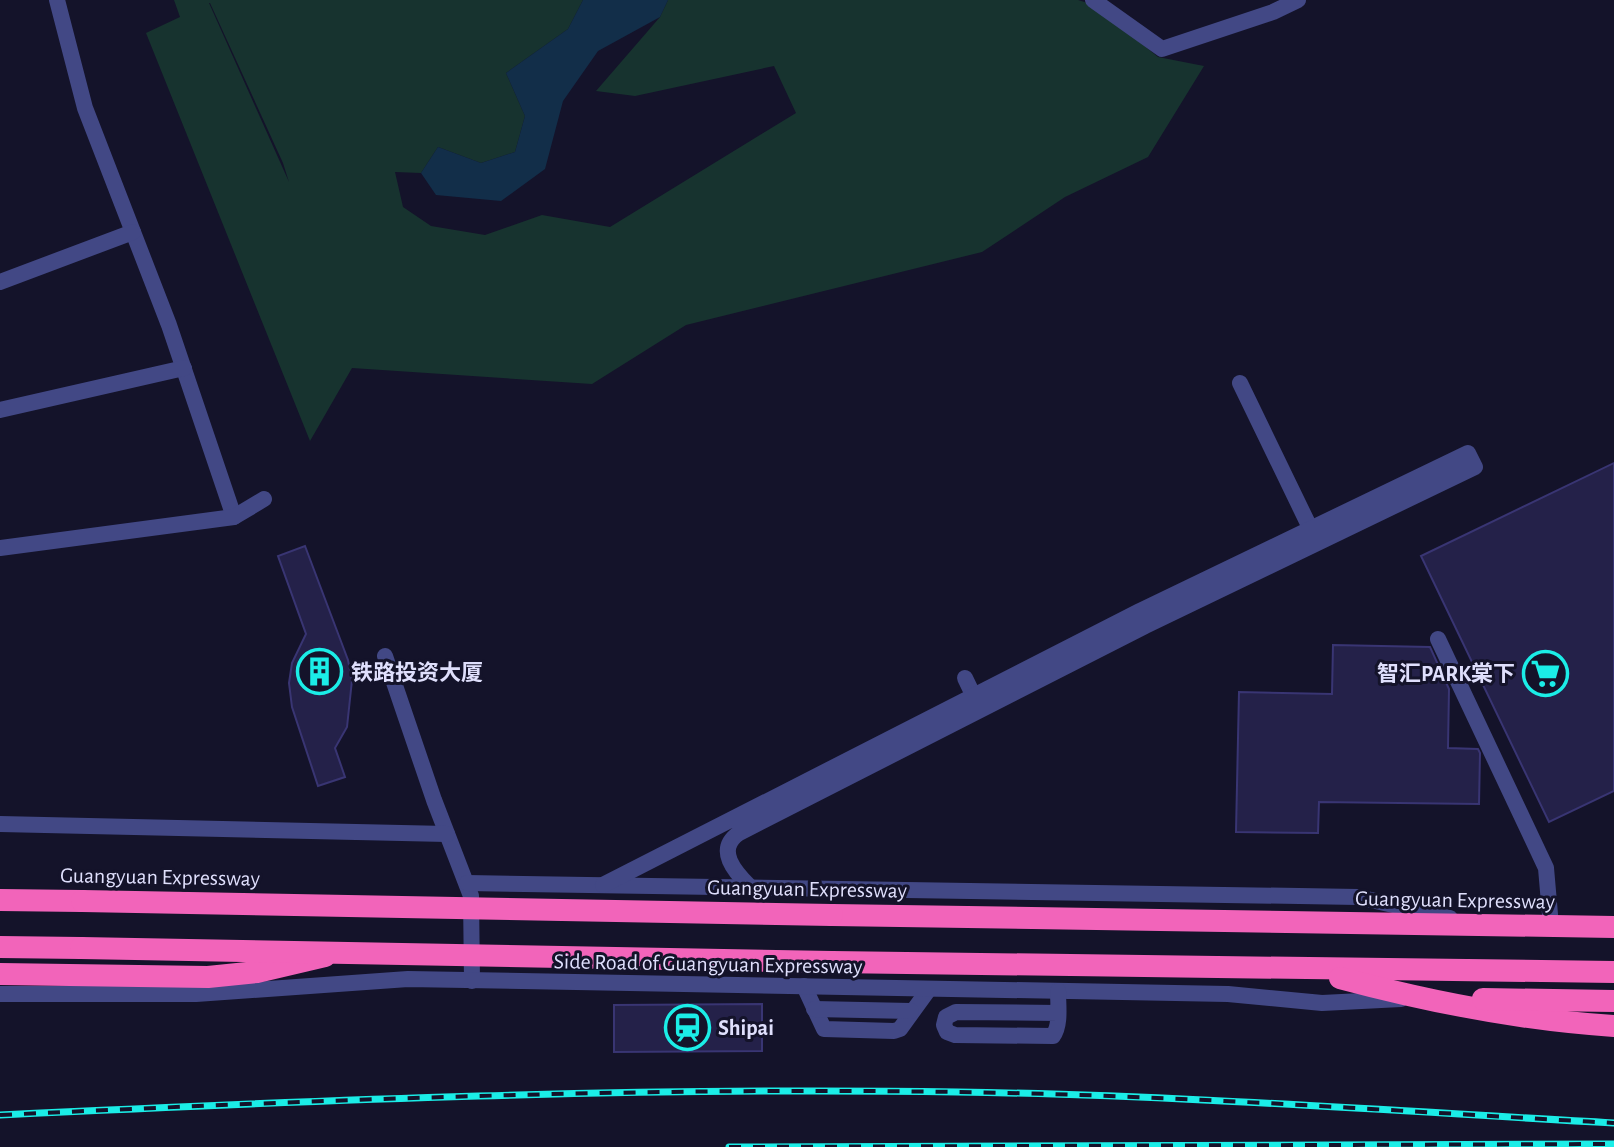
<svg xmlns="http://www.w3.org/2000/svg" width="1614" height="1147" font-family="'Alegreya Sans','Noto Sans SC',sans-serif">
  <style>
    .green { fill: #17332f; fill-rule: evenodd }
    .water { fill: #122e49 }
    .building { fill: #242149; stroke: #393573; stroke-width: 2 }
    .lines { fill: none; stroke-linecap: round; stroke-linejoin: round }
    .minor { stroke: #424885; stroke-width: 16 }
    .highway { stroke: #f264ba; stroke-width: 22 }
    .rail-casing { stroke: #1bede7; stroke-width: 7 }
    .rail { stroke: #14132a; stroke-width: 4; stroke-dasharray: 12; stroke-linecap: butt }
    .highway-bridge { stroke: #f264ba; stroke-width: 22 }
    .labels { text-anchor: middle; stroke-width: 6; stroke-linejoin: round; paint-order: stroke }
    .poi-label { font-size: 22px; font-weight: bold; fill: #dfdffc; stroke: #14132a; text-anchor: start }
    .street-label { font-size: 22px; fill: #dfdffc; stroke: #14132a }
  </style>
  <rect width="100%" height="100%" fill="#14132a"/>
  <!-- green -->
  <path class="green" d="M174,0H583L568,29L506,73L525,116L515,152L481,163L438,147L421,173L395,172L403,207L431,226L485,235L542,215L610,227L796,113L774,66L635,96L596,91L660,17L668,0H1078L1094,5L1158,57L1204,66L1148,157L1065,197L982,252L686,325L592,384L352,368L310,441L146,33L180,17ZM210,3L283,163L289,182L209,3Z"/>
  <!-- water -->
  <path class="water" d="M583,0H668L660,17L598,51L563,101L545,169L501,201L436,195L421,173L438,147L481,163L515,152L525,116L506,73L568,29Z"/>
  <!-- building -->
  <g class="building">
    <path d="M1614,463V791L1549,822L1421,556Z"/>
    <path d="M305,546L348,660L352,680L347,727L335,748L345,777L318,786L292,707L289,683L292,663L306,634L278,556Z"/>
    <path d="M1333,645L1430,647L1449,689L1448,748L1478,749L1480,753L1479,804L1319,802L1318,833L1236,832L1239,692L1332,694Z"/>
    <path d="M762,1004V1051L614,1052V1005Z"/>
  </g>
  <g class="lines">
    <!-- minor -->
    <g class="minor">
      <path d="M57,0L85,108L169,325L234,517"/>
      <path d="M1093,0L1162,49L1273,12L1298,0"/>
      <path d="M0,282L133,232"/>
      <path d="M1240,383L1315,538"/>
      <path d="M0,410L184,368"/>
      <path d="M0,548L234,517L264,499"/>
      <path d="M1438,639L1546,868L1551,926"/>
      <path d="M385,656L434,800L471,896L472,981"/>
      <path d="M965,678L978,705"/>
      <path d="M0,824L447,834"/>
      <path d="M467,883L1358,897L1450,918"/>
      <path d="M603,885L1140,611L1468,453L1475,467L1145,626L739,833C715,850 735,872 750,887"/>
      <path d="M804,986L824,1029L894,1031L900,1029L929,989"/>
      <path d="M0,994H196L408,979L1228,994L1322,1003L1401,999"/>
      <path d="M814,1009L911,1011"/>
      <path d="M1058,1013L956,1012L946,1017L944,1025L947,1032L955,1035L1053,1036C1061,1025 1058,1005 1058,991"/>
    </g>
    <!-- highway -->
    <g class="highway">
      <path d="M0,900L82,901"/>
      <path d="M832,915L1614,927"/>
      <path d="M0,947L81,948"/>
      <path d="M832,962L1614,972"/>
      <path d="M0,974L208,977L257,972L325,956"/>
      <path d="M1340,978C1430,1002 1520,1020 1614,1026"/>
      <path d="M1483,999L1614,1001"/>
    </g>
    <defs>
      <g id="rail">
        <path d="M0,1115C319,1100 637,1087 957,1092C1176,1095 1395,1111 1614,1123"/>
        <path d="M729,1147L1614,1144"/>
      </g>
    </defs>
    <!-- rail casing -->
    <use href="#rail" class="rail-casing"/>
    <!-- rail -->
    <use href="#rail" class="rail"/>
    <!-- highway-bridge -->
    <g class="highway-bridge">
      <path d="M82,901L832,915"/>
      <path d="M81,948L832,962"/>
    </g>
  </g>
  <!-- icons -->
  <defs>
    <symbol id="building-ring" viewBox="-11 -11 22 22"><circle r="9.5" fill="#14132a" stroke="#1bede7" stroke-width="1.5"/><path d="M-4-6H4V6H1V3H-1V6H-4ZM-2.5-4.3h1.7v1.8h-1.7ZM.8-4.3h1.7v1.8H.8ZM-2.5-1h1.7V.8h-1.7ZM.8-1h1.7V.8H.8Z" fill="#1bede7"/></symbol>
    <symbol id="supermarket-ring" viewBox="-11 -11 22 22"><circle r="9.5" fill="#14132a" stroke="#1bede7" stroke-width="1.5"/><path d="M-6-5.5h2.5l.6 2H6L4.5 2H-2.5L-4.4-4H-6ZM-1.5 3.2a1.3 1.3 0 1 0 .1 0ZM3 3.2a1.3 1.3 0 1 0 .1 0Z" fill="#1bede7"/></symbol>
    <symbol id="station-ring" viewBox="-11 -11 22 22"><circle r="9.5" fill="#14132a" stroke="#1bede7" stroke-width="1.5"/><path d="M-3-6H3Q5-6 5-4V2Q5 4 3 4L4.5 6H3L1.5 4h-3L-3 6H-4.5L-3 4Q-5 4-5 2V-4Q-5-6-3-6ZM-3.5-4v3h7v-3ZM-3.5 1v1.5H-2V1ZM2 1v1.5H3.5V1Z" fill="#1bede7"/></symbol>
  </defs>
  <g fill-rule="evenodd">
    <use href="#building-ring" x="294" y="646" width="51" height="51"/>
    <use href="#supermarket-ring" x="1520" y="648" width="51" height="51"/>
    <use href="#station-ring" x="662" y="1002" width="51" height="51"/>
  </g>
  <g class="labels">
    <!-- poi labels -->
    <g class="poi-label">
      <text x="351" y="680">铁路投资大厦</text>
      <text x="1515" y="681" text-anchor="end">智汇PARK棠下</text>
      <text x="718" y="1035">Shipai</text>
    </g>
    <!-- street labels -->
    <g class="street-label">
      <text transform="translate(160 876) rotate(1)" y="8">Guangyuan Expressway</text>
      <text transform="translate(807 888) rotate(1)" y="8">Guangyuan Expressway</text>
      <text transform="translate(1455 899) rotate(1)" y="8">Guangyuan Expressway</text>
      <text transform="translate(708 963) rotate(1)" y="8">Side Road of Guangyuan Expressway</text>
    </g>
  </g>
</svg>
